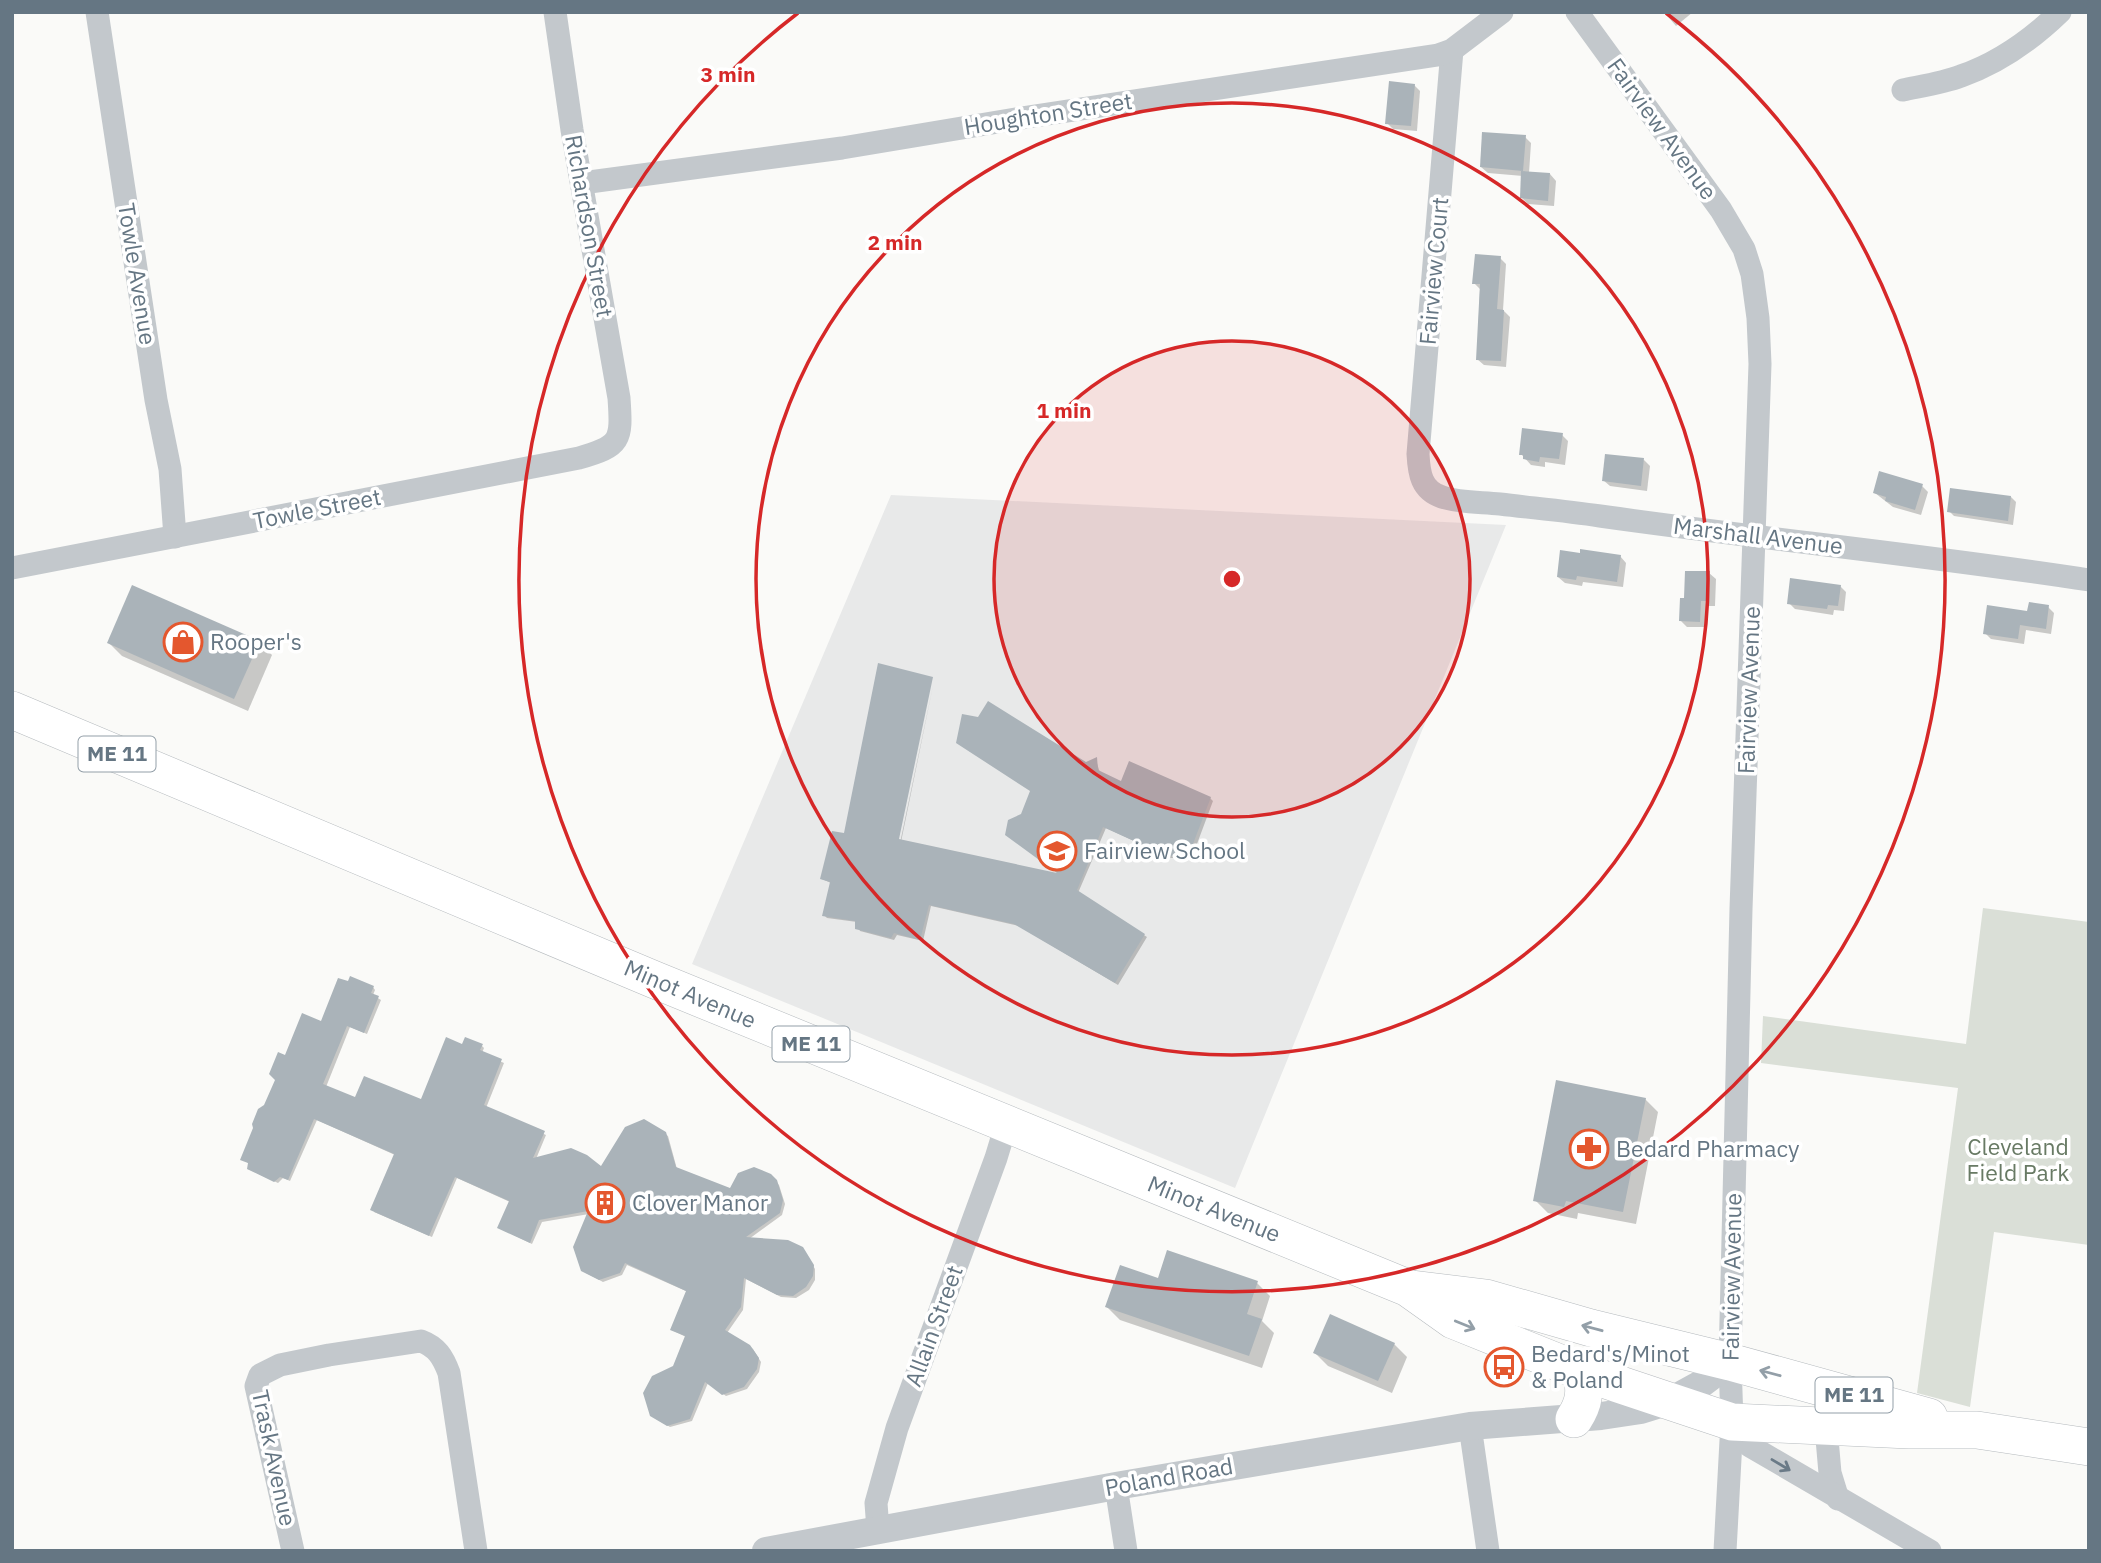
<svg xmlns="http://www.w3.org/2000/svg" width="2101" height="1563" font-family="'IBM Plex Sans',sans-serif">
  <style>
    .built { fill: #e8e9e9 }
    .green { fill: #dadfd7 }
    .shadow { fill: #0003 }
    .building { fill: #aab3b9 }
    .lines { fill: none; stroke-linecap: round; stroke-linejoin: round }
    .primary-casing { stroke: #b5babe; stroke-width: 38 }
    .minor { stroke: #c3c8cc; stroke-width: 23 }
    .tertiary { stroke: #c3c8cc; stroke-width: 28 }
    .primary { stroke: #fff; stroke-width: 37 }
    .oneway { stroke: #939fa8 }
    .oneway2 { stroke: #6a7a87 }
    .ring { fill: none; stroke: #d62828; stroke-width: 3.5 }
    .labels { text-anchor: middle; stroke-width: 7; stroke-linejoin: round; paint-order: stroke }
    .shield { fill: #fff; stroke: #939fa8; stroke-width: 2 }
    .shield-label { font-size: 21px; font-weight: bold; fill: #657683 }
    .street-label { font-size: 23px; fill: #657683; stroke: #fff }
    .poi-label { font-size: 23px; fill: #657683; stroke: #fff; text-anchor: start }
    .park-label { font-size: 23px; fill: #687a64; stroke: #fff }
    .centre { fill: #d62828; stroke: #fff; stroke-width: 3.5 }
    .ring-label { font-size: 21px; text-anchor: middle; font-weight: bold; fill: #d62828; stroke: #fff; stroke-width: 7; stroke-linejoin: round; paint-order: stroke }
  </style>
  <rect width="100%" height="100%" fill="#fafaf8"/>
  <!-- built -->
  <path class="built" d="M891,495L1506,525L1235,1188L692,964Z"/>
  <!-- green -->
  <path class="green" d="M1983,908L2089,922V1245L1994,1232L1970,1407L1917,1393L1958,1088L1761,1063L1763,1016L1966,1044Z"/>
  <!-- shadow -->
  <g class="shadow">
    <path d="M1664,12H1693L1676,26Z"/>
    <path d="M1414,85L1420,91L1417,131L1393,129L1387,123Z"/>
    <path d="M1525,137L1531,143L1529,173L1550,174L1556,181L1554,206L1528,204L1522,198L1523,176L1488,173L1481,167Z"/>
    <path d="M1500,258L1506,264L1503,310L1510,317L1506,367L1484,365L1477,359L1480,289L1474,283Z"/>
    <path d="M1562,435L1568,441L1565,465L1545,462V467L1531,465L1521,454Z"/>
    <path d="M1644,460L1650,466L1647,491L1610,486L1603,480Z"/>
    <path d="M1922,486L1928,492L1921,515L1893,507L1875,493Z"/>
    <path d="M2011,497L2016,502L2013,525L1954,516L1949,511Z"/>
    <path d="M1620,556L1626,563L1623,587L1583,582L1582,586L1565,583L1558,577Z"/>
    <path d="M1709,573L1716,579L1715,606H1706V627H1687L1681,621Z"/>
    <path d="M1840,586L1846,592L1844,611L1834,610L1833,615L1795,609L1789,603Z"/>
    <path d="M2048,607L2054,613L2051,634L2026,630L2024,644L1991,639L1985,633L2029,613Z"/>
    <path d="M259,642L272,655L248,711L122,656L109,643Z"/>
    <path d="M934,681L901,842L1063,876L1023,816L1086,764L1096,760L1100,773L1122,784L1210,798L1213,801L1194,852L1182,858H1171L1106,828L1078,893L1147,937L1118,985L1019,926L931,906L923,941L897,935L894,940L860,931L857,922L827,918L824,915L831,883L822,879L896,848H899Z"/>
    <path d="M373,987L375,990L373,995L381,1000L367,1034L350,1027L326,1087L356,1100L422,1101L463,1046H482L484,1048L482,1053L504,1063L486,1108L546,1135L536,1159L602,1168L664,1133L668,1136L677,1169L731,1190L770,1176L779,1185L785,1204L782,1215L749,1239L805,1252L815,1269V1280L809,1290L796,1298L781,1297L746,1279L743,1310L727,1333L753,1349L761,1362L759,1372L747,1389L726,1396L708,1383L692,1421L670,1427L655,1418L686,1337L672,1330L688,1292L627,1265L622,1275L603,1282L586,1273L589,1214L542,1222L532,1244L499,1228L510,1202L457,1178L432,1237L374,1212L395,1155L317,1120L290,1181L283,1178L278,1183L248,1169L250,1164L242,1159L286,1057L322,1023Z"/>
    <path d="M1645,1099L1658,1112L1636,1224L1578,1213L1577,1219L1548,1213L1535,1200Z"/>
    <path d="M1257,1283L1270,1296L1262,1321L1274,1333L1262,1368L1120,1320L1107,1307Z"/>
    <path d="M1394,1344L1407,1357L1392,1393L1328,1366L1315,1353Z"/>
  </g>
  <!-- building -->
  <g class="building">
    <path d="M1389,81L1415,84L1411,126L1385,124Z"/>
    <path d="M1482,132L1526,135L1523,171L1480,167Z"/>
    <path d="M1521,171L1550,173L1548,201L1520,198Z"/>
    <path d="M1475,254L1501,256L1497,309L1504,310L1501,361L1476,360L1480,284H1472Z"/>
    <path d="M1522,428L1563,433L1559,459L1540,457L1539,462L1523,459V455H1519Z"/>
    <path d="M1605,454L1644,458L1641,486L1602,481Z"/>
    <path d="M1879,471L1923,484L1915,510L1885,501L1886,497L1873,493Z"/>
    <path d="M1950,488L2011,496L2008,521L1947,512Z"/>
    <path d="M1580,549L1621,555L1617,582L1577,576L1576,580L1557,577L1560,550L1580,553Z"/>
    <path d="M1685,571H1710L1709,601H1701L1700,622L1679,621L1680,598H1684Z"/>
    <path d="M1790,578L1841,585L1838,606L1828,605L1827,609L1787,604Z"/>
    <path d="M132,585L260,641L234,699L107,643Z"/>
    <path d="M2029,602L2049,605L2046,629L2020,625L2018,639L1983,634L1987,605L2027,611Z"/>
    <path d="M878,663L933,677L899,839L1057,873L1005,835L1008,820L1021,814L1030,791L956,743L962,714L978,717L988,701L1086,762L1097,757L1098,770L1121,781L1129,761L1211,797L1191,849L1179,856H1167L1103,827L1077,890L1145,934L1115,983L1014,924L929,905L920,940L894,933L891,938L855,929V921L822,916L830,882L820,879L832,831L844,833Z"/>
    <path d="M350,976L374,986L371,993L379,996L364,1033L347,1026L323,1084L355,1097L364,1076L421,1099L446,1037L462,1044L465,1037L483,1044L480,1050L502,1059L484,1105L545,1131L533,1158L571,1148L587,1155L601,1166L625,1127L644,1119L666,1132L676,1167L730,1188L738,1173L754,1167L771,1174L777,1180L783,1200L780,1213L746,1237L788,1240L803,1247L814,1265L813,1276L806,1287L793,1296L777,1295L744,1278L741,1307L725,1330L750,1345L759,1358L757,1369L744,1387L722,1395L705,1382L690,1419L667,1426L650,1416L643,1393L652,1376L673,1366L685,1336L670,1330L686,1291L625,1263L620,1273L599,1280L581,1271L573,1247L588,1211L539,1220L530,1243L497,1228L509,1201L455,1177L429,1236L370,1210L394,1154L314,1119L288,1180L280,1177L274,1182L247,1169L248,1163L240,1160L253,1128L252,1124L258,1109L264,1105L275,1080L269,1074L278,1052L285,1055L302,1013L321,1021L338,978L348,981Z"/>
    <path d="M1556,1080L1646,1098L1623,1212L1566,1201L1564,1207L1533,1201Z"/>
    <path d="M1167,1250L1258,1281L1247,1314L1262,1319L1249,1356L1105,1307L1120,1265L1158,1278Z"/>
    <path d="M1330,1314L1395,1343L1378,1381L1313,1353Z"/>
  </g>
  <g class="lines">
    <defs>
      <g id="primary">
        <path d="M12,710L655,980L1408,1288L1453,1320L1582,1372L1732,1422L1909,1430H1977L2089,1447"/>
        <path d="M1412,1289L1486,1298L1591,1328L1730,1362L1929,1417"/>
        <path d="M1574,1419C1585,1402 1585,1392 1582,1372"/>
      </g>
    </defs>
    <!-- primary casing -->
    <use href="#primary" class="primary-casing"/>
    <!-- minor -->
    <g class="minor">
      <path d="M97,12L156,400L170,469L175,537"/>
      <path d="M1577,12L1721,210L1744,249L1752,274L1758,318L1760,364L1741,909L1730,1362L1732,1422L1725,1551"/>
      <path d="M1452,50L1418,454C1419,473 1421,490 1442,497C1460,503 1481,502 1500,504C1533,508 1566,511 1600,516C1763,539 1926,555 2089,580"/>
      <path d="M1903,90C1922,86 1943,83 1961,76C1999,63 2031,40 2060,12"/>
      <path d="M582,183L842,148L1028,117L1438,55L1452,50L1502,12"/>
      <path d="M12,568L579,458C621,446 622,441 619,398L572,130L555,12"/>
      <path d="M1825,1416L1830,1473L1838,1499"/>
      <path d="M1732,1422L1750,1446L1930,1551"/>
      <path d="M1470,1426L1488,1551"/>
      <path d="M1116,1486L1126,1551"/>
      <path d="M878,1530L876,1503L897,1428L996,1158L1006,1125"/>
      <path d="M293,1551L256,1386L260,1375L280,1365L329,1355L421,1341C437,1347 443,1357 449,1373L476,1551"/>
    </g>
    <!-- tertiary -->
    <path class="tertiary" d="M766,1551L1116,1486L1470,1426L1601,1416L1641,1410L1670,1401L1701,1384L1730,1362"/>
    <!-- primary -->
    <use href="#primary" class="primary"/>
  </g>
  <!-- one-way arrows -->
  <defs><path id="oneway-shaft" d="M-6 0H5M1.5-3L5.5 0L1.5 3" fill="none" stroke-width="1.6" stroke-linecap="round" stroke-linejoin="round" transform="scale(1.75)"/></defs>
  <g class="oneway">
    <use href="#oneway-shaft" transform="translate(1465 1325) rotate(22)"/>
    <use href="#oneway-shaft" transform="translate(1592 1328) rotate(-165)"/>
    <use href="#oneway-shaft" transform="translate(1770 1373) rotate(-165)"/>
  </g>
  <use class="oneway2" href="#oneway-shaft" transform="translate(1781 1465) rotate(31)"/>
  <!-- distance rings -->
  <circle cx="1232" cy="579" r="238" fill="#d62828" fill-opacity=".12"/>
  <g class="ring">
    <circle cx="1232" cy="579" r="238"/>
    <circle cx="1232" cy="579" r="476"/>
    <path d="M1666 13A713 713 0 1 1 798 13"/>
  </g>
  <!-- icons -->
  <defs>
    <symbol id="shop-ring" viewBox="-11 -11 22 22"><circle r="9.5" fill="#fff" stroke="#e4572e" stroke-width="1.5"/><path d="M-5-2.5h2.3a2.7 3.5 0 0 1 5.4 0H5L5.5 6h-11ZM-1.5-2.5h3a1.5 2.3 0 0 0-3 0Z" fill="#e4572e"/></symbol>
    <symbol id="school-ring" viewBox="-11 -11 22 22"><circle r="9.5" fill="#fff" stroke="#e4572e" stroke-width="1.5"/><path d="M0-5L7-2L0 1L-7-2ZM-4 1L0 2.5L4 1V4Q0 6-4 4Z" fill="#e4572e"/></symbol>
    <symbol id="pharmacy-ring" viewBox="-11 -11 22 22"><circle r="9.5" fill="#fff" stroke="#e4572e" stroke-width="1.5"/><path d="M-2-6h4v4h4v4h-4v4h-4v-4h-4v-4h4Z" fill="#e4572e"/></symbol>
    <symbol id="building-ring" viewBox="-11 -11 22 22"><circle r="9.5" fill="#fff" stroke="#e4572e" stroke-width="1.5"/><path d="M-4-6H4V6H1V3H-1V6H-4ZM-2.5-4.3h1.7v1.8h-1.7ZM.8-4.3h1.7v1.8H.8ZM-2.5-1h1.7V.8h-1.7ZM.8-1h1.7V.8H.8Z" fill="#e4572e"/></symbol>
    <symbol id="bus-ring" viewBox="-11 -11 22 22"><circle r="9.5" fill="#fff" stroke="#e4572e" stroke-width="1.5"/><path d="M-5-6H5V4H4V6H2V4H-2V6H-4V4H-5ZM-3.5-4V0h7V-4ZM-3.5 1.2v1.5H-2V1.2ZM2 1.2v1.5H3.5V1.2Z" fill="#e4572e"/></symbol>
  </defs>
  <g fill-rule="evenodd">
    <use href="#shop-ring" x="161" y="620" width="44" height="44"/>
    <use href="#school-ring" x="1035" y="829" width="44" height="44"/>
    <use href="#pharmacy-ring" x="1567" y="1127" width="44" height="44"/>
    <use href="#building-ring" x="583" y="1181" width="44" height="44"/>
    <use href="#bus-ring" x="1482" y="1345" width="44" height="44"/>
  </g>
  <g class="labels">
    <!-- shield labels -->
    <g class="shield">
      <rect x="78.5" y="736.5" width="77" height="35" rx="5"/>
      <rect x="772.5" y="1026.5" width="77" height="35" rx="5"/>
      <rect x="1815.5" y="1377.5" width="77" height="35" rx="5"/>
    </g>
    <g class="shield-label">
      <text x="117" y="761">ME 11</text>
      <text x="811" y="1051">ME 11</text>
      <text x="1854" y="1402">ME 11</text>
    </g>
    <!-- street labels -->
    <g class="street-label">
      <text transform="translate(1048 114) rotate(-9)" y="8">Houghton Street</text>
      <text transform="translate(1662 129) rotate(54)" y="8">Fairview Avenue</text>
      <text transform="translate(589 226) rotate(80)" y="8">Richardson Street</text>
      <text transform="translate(1434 271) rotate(-85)" y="8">Fairview Court</text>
      <text transform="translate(137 274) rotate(81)" y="8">Towle Avenue</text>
      <text transform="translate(317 509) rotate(-11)" y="8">Towle Street</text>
      <text transform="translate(1758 536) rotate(7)" y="8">Marshall Avenue</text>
      <text transform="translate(1749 690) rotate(-88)" y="8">Fairview Avenue</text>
      <text transform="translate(690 994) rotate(23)" y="8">Minot Avenue</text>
      <text transform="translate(1214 1209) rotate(22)" y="8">Minot Avenue</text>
      <text transform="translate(1732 1277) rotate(-89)" y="8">Fairview Avenue</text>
      <text transform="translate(934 1326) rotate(-70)" y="8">Allain Street</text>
      <text transform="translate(274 1458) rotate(78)" y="8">Trask Avenue</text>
      <text transform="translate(1169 1477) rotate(-10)" y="8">Poland Road</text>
    </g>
    <!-- poi labels -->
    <g class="poi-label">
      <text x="210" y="650">Rooper's</text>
      <text x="1084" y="859">Fairview School</text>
      <text x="1616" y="1157">Bedard Pharmacy</text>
      <text x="632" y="1211">Clover Manor</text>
      <text x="1531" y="1362">Bedard's/Minot<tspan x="1531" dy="26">&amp; Poland</tspan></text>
    </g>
    <!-- park labels -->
    <g class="park-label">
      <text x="2018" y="1155">Cleveland<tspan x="2018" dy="26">Field Park</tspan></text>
    </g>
  </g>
  <circle cx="1232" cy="579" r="10" class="centre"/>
  <g class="ring-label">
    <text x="728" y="82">3 min</text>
    <text x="895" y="250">2 min</text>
    <text x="1064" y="418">1 min</text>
  </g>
  <!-- border -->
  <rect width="2101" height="1563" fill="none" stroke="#657683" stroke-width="28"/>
</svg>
